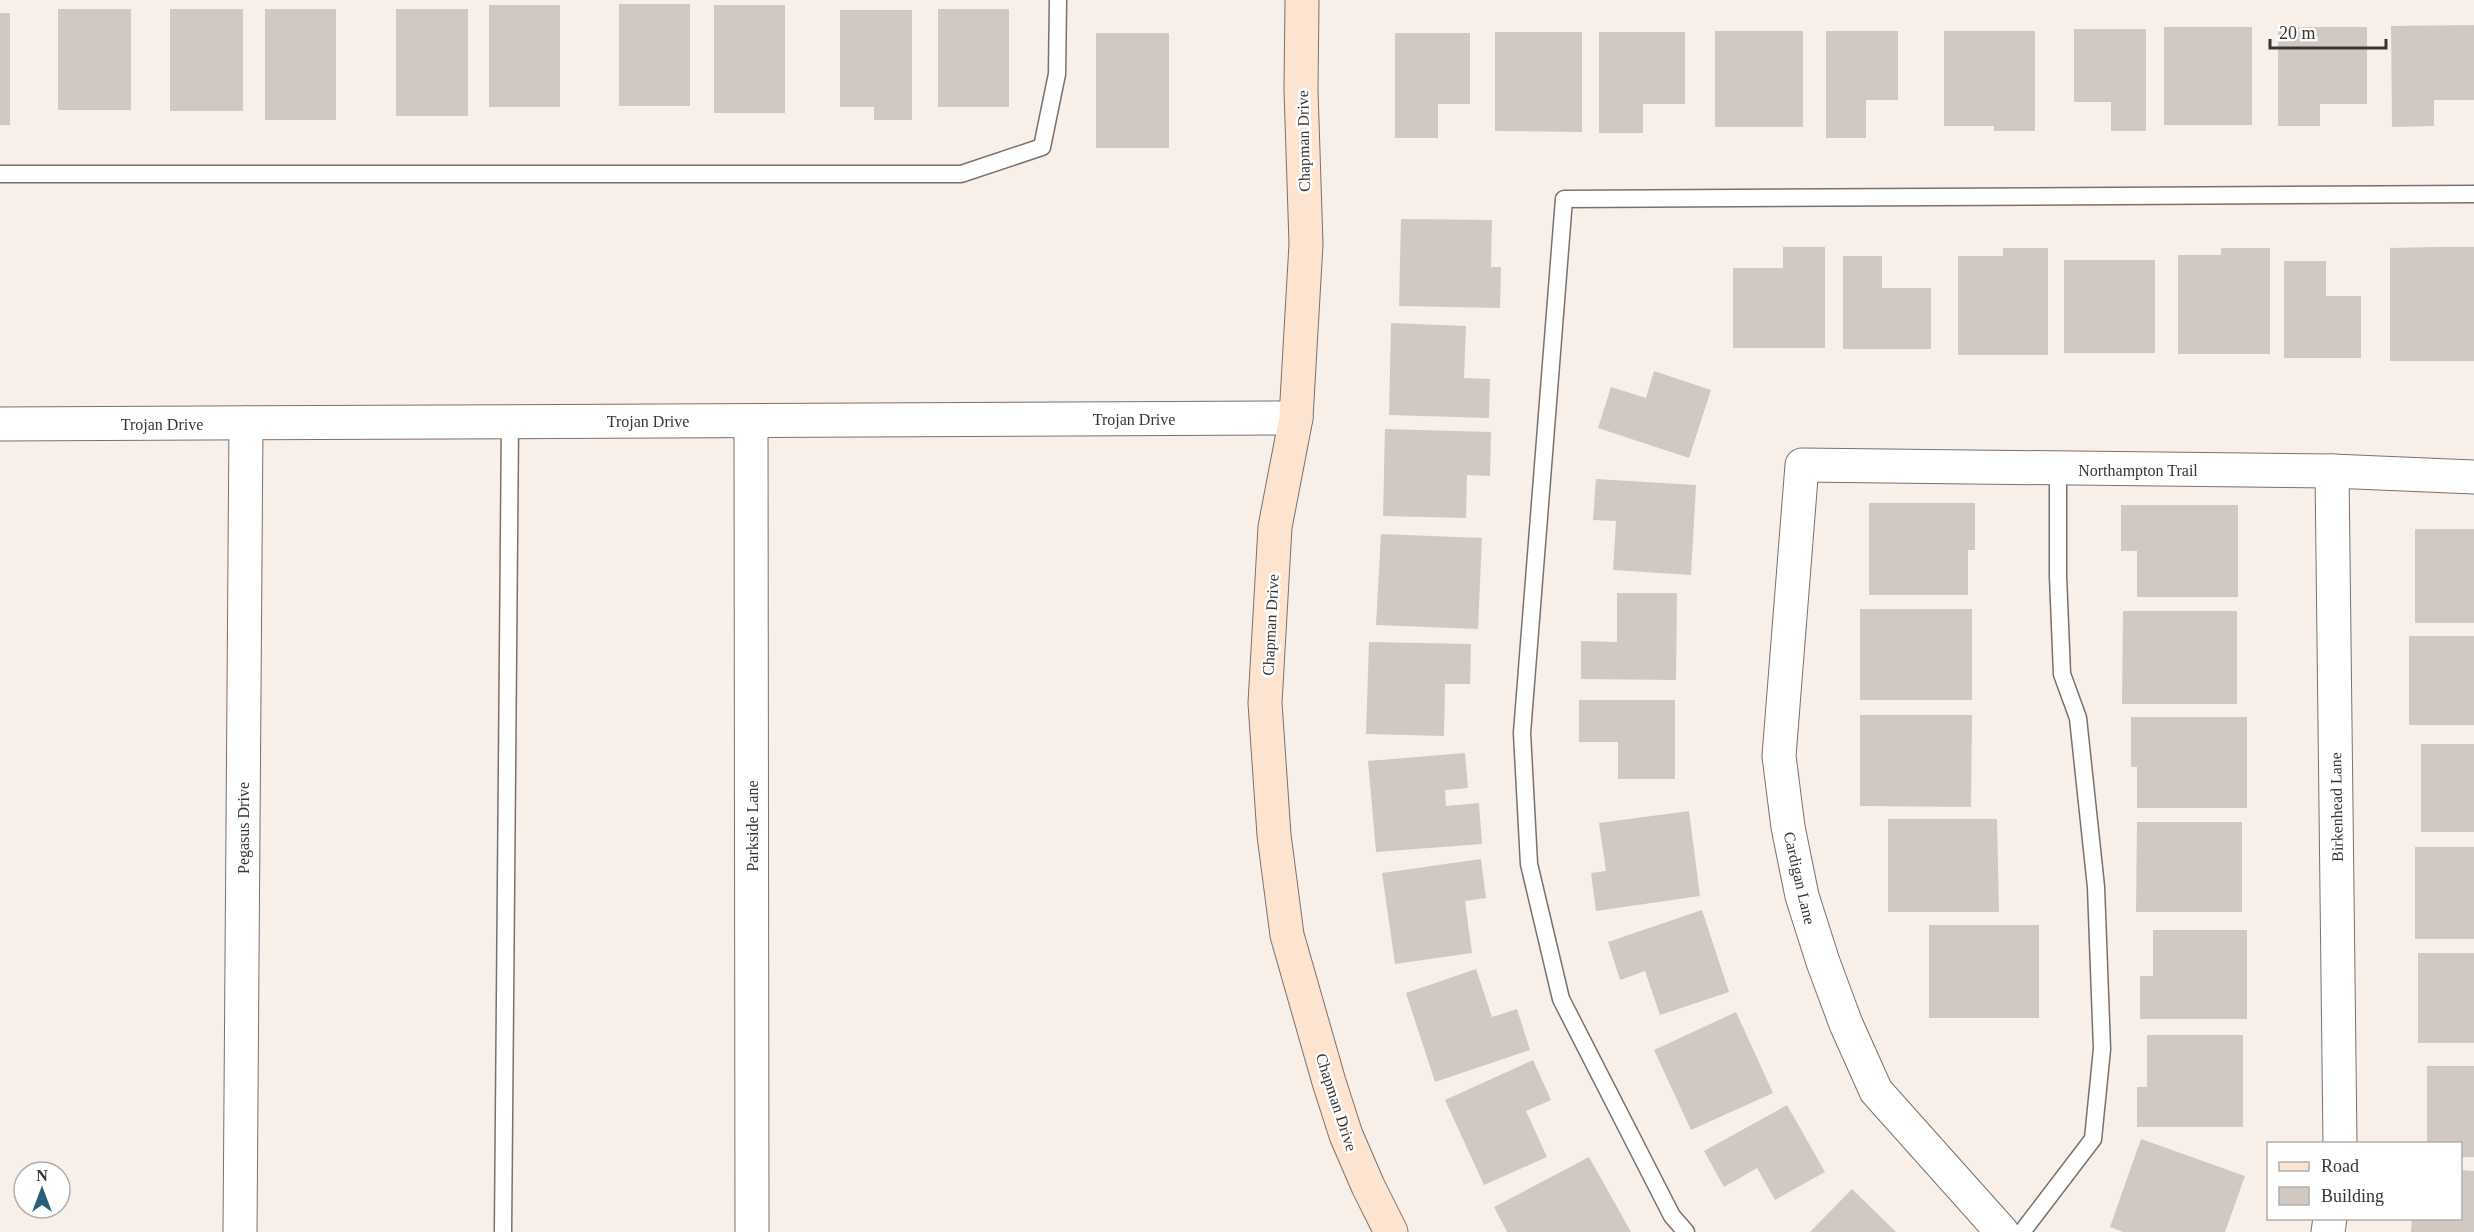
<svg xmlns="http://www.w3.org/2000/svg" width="2474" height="1232" font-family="Georgia,serif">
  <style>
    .building { fill: #d2c8c2 }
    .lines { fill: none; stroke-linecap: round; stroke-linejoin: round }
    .lane-casing { stroke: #7a716b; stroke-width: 19 }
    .street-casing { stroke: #7a716b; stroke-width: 35 }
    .secondary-casing { stroke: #7a716b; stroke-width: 35 }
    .lane { stroke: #fff; stroke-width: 16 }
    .street { stroke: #fff; stroke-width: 33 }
    .secondary { stroke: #fde4d1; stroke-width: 33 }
    .labels { text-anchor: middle; stroke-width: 5; stroke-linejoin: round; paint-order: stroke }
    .street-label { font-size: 16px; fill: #383432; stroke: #fff }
  </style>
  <rect width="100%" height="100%" fill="#f9efe9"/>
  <!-- building -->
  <g class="building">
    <rect x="619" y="4" width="71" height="102"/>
    <rect x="489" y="5" width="71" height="102"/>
    <rect x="714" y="5" width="71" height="108"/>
    <rect x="58" y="9" width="73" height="101"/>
    <rect x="170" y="9" width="73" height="102"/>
    <rect x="265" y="9" width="71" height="111"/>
    <rect x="396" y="9" width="72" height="107"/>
    <rect x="938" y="9" width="71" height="98"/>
    <path d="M840,10H912V120H874V107H840Z"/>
    <rect x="0" y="13" width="10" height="112"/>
    <path d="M2474,25V100H2434V126L2392,127L2391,26Z"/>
    <rect x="2164" y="27" width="88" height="98"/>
    <path d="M2278,27H2367V104H2320V126H2278Z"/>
    <path d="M2074,29H2146V131H2111V102H2074Z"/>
    <rect x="1715" y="31" width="88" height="96"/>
    <path d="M1826,31H1898V100H1866V138H1826Z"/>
    <path d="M1944,31H2035V131H1994V126H1944Z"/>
    <path d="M1495,32H1582V132L1495,131Z"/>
    <path d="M1599,32H1685V104H1643V133H1599Z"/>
    <rect x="1096" y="33" width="73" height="115"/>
    <path d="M1395,33H1470V104H1438V138H1395Z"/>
    <path d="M1401,219L1492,220L1491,267H1501L1500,308L1399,306Z"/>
    <path d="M1783,247H1825V348H1733V268H1783Z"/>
    <path d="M2434,247H2474V361H2390V248Z"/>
    <path d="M2003,248H2048V355H1958V256H2003Z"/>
    <path d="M2221,248H2270V354H2178V255H2221Z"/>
    <path d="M1843,256H1882V288H1931V349H1843Z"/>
    <rect x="2064" y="260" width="91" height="93"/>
    <path d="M2284,261H2326V296H2361V358H2284Z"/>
    <path d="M1391,323L1466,326L1464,378L1490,379L1489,418L1389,415Z"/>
    <path d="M1654,371L1711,390L1689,458L1598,428L1611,387L1646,398Z"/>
    <path d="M1385,429L1491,432L1490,476L1467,475L1466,518L1383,516Z"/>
    <path d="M1596,479L1696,485L1691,575L1613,570L1616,521L1593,520Z"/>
    <path d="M1869,503H1975V550H1968V595H1869Z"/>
    <path d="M2121,505H2238V597H2137V551H2121Z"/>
    <rect x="2415" y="529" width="59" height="94"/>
    <path d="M1381,534L1482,538L1478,629L1376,625Z"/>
    <path d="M1617,593H1677L1676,680L1581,679V641L1617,642Z"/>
    <rect x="1860" y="609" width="112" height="91"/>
    <path d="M2123,611H2237V704H2122Z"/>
    <rect x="2409" y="636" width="65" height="89"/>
    <path d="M1369,642L1471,644L1470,684H1445L1444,736L1366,734Z"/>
    <path d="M1579,700H1675V779H1618V742H1579Z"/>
    <path d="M1860,715H1972L1971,807L1860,806Z"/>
    <path d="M2131,717H2247V808H2137V767H2131Z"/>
    <rect x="2421" y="744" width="53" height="88"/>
    <path d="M1465,753L1468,788L1445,790L1446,806L1479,803L1482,844L1376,852L1368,761Z"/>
    <path d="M1689,811L1700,896L1596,911L1591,873L1606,871L1599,823Z"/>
    <path d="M1888,819H1997L1999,912H1888Z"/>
    <path d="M2137,822H2242V912H2136Z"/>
    <rect x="2415" y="847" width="59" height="92"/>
    <path d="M1481,859L1486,898L1465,901L1472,953L1395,964L1382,873Z"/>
    <path d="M1702,910L1729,992L1660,1015L1645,971L1620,980L1608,942Z"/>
    <rect x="1929" y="925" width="110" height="93"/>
    <path d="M2153,930H2247V1019H2140V976H2153Z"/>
    <rect x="2418" y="953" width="56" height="90"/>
    <path d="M1476,969L1492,1017L1517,1009L1530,1050L1435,1082L1406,993Z"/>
    <path d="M1736,1012L1773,1093L1691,1130L1654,1050Z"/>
    <path d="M2147,1035H2243V1127H2137V1087H2147Z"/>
    <path d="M1533,1060L1551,1100L1526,1111L1547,1157L1484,1185L1445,1100Z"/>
    <path d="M2427,1066H2474V1157H2460V1144H2427Z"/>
    <path d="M1787,1105L1825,1172L1775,1200L1757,1168L1724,1187L1704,1151Z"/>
    <path d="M2141,1139L2245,1176L2225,1232H2123L2110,1227Z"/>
    <path d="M1589,1157L1631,1232H1507L1494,1207Z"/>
    <path d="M2460,1170L2474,1171V1232H2411L2412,1218H2460Z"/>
    <path d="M1852,1189L1896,1232H1810Z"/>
  </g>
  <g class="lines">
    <defs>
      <g id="lane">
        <path d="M0,174H961L1042,147L1057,74L1058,0"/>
        <path d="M503,1232L510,422"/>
        <path d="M1686,1232L1672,1216L1561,999L1529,864L1522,733L1564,199L2474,194"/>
        <path d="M2022,1232L2093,1139L2102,1049L2096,887L2078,718L2062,674L2058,576V469"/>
      </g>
      <g id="street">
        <path d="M751,421L752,1232"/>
        <path d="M0,424L1296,418"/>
        <path d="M2332,471L2340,1144"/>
        <path d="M240,1232L246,423"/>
        <path d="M2002,1232L1876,1091L1846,1024L1823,962L1802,896L1788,827L1779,756L1802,465L2332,471L2474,477"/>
        <path d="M2328,1232L2330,1218"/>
      </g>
      <path id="secondary" d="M1302,0L1301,90L1306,244L1296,418L1275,527L1265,703L1274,835L1287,935L1329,1082L1346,1135L1368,1186L1391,1232"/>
    </defs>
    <!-- lane casing -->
    <use href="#lane" class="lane-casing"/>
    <!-- street casing -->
    <use href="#street" class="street-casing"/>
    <!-- secondary casing -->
    <use href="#secondary" class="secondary-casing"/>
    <!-- lane -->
    <use href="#lane" class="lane"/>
    <!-- street -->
    <use href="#street" class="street"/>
    <!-- secondary -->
    <use href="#secondary" class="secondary"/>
  </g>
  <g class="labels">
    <!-- street labels -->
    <g class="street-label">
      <text transform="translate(1303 141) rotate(-91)" y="6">Chapman Drive</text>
      <text x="1134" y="425">Trojan Drive</text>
      <text x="648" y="427">Trojan Drive</text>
      <text x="162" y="430">Trojan Drive</text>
      <text x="2138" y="476">Northampton Trail</text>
      <text transform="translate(1270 625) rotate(-87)" y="6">Chapman Drive</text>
      <text transform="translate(2336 807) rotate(-91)" y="6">Birkenhead Lane</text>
      <text transform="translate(752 826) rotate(-90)" y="6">Parkside Lane</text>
      <text transform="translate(243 828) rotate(-90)" y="6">Pegasus Drive</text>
      <text transform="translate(1800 878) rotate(77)" y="6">Cardigan Lane</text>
      <text transform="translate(1337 1102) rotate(72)" y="6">Chapman Drive</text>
    </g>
  </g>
  <!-- legend -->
  <rect x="2267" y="1142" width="195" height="78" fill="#ffffff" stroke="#afaead" stroke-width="1.5"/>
  <rect x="2279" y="1162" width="30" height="9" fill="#fde4d1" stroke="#afaead" stroke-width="1.5"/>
  <text x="2321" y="1172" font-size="18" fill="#383432">Road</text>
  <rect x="2279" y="1187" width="30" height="18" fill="#d2c8c2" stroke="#afaead" stroke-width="1.5"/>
  <text x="2321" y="1202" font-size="18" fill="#383432">Building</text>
  <!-- north arrow -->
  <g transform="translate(42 1190)"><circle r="28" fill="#ffffff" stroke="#afaead" stroke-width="1.5"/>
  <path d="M0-4.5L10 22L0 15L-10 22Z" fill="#275e78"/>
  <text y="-9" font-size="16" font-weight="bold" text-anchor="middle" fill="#383432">N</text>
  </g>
  <!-- scale -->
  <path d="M2270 39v9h116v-9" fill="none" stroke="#383432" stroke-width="3"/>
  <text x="2279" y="39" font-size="18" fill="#383432" stroke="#ffffff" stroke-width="4.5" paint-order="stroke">20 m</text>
</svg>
